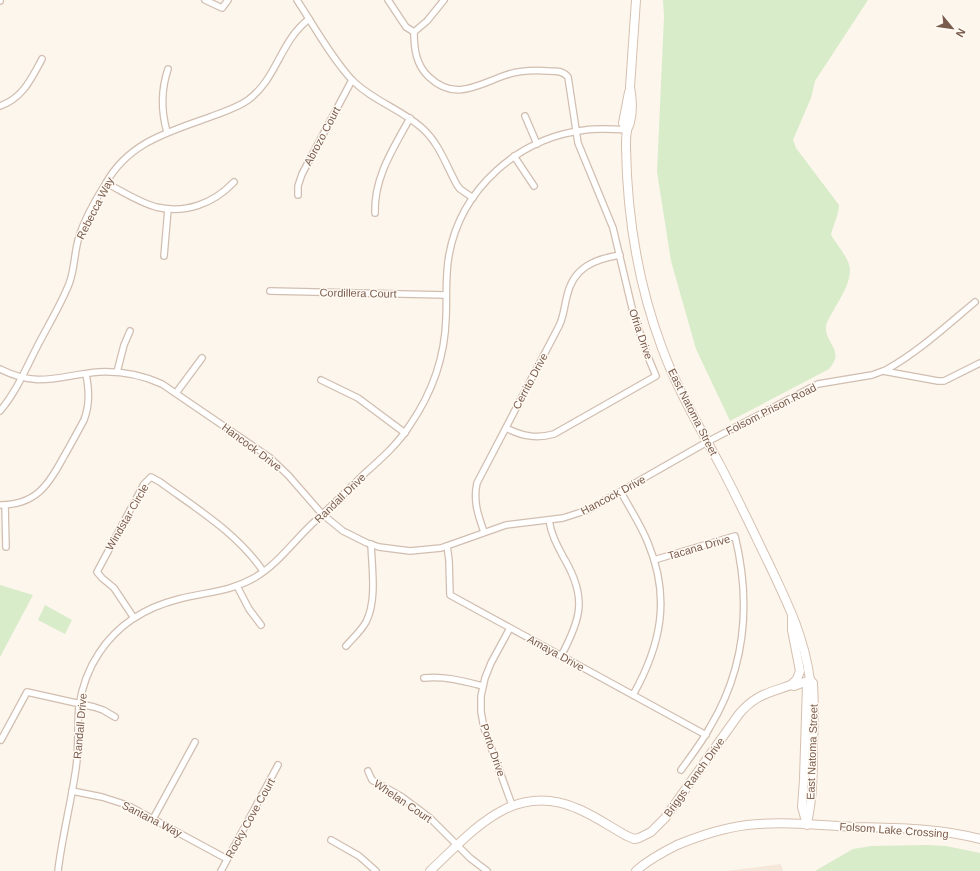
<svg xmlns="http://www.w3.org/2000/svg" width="980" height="871" font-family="Helvetica,sans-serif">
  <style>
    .residential { fill: #f5e8da }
    .green { fill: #d8ecc9 }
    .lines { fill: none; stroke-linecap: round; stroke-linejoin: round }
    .street-casing { stroke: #d1beb0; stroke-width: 8 }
    .secondary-casing { stroke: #d6c0b0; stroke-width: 10 }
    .street { stroke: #fff; stroke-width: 5.5 }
    .secondary { stroke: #fff; stroke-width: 8 }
    .labels { text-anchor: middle; stroke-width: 3; stroke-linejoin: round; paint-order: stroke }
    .street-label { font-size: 11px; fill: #7a5c4d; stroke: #fffaf3 }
  </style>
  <rect width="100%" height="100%" fill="#fdf6ec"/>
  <!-- residential -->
  <path class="residential" d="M781,864L783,871H726Z"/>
  <!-- green -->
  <g class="green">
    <path d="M663,0H868L815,81L811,98L793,140L796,148L839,205C839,215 833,225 831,235C837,245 850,259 850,270C850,285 839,300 832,313C830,317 826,322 826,327C824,343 846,350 829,369L730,421L696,349L671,261L657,172L664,17Z"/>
    <path d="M0,585L33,595L0,657Z"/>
    <path d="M45,605L72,620L65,634L38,620Z"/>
    <path d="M928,845L946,846L980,853V871H815L853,849L871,846Z"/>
  </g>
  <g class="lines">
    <defs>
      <g id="street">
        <path d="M205,0L222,8L228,0"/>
        <path d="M297,0C314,26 331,57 352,80C373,101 401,109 422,128C439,143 446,165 457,185L460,189L473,198"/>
        <path d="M388,0L406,27L414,32"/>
        <path d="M444,0L427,21L414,32C414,49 416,65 429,77C455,102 479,84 506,75C520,70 534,70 549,71C557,71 563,71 568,77L578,143L613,228L632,308L646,352L656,376L554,434C536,439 522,436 506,428"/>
        <path d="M0,1V0"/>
        <path d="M0,106C23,98 31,79 42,59"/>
        <path d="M525,116L537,144"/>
        <path d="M167,132C161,111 161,90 168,69"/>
        <path d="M514,156L534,186"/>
        <path d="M106,183C122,191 138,202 156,207C185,214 213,204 234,182"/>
        <path d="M298,195V186L302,174L352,80"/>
        <path d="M375,213C374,177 393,149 410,118"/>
        <path d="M164,256L168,209"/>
        <path d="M270,291L446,295"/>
        <path d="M0,369C40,389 60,375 99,372C122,371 142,375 162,384L269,457L288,475L322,514L343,531L367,543L379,547L410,551L441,548L506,525L563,518L588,510L707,442L818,384L872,375L883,371L938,381H944L980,363"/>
        <path d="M884,371C917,353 945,327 975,302"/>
        <path d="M117,372L124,345L130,331"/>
        <path d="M321,380L358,398L405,433"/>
        <path d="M176,393L202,358"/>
        <path d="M0,411C17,391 27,366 39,343C49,324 61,304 69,284C75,269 74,252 79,237C84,220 96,199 106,183C129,142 169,132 210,117C223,112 237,108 248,100C277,79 280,41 309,19"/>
        <path d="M621,492C630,509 641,525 648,543C671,598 661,645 633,695"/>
        <path d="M0,505C35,505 48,486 63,458C70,446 77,433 84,420C90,404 89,390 86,374"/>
        <path d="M5,505L6,547"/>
        <path d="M549,520C551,535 558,547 565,560C587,598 581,619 561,656"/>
        <path d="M484,532C478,515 473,501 477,483L559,326C564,316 564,307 567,296C573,268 594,259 620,255"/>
        <path d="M447,546L449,560L450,595L706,735"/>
        <path d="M654,560L735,536C751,602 746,667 710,727C702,742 691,756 681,770"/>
        <path d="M237,586L249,609L261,625"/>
        <path d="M134,618L114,588L102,578L97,572L144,484L151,477L160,482C197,509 237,533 263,571"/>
        <path d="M510,628L491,663L485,678L481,696V712L484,728L512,805"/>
        <path d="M346,646C353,638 361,631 366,622C377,601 372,568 371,544"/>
        <path d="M424,678C445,676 463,681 483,686"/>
        <path d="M1,740L27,692L94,707L103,710L115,717"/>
        <path d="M368,771L372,780L402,797L430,818L470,858L487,871"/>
        <path d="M72,791L102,797L127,805L227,859"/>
        <path d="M153,819L195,742"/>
        <path d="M331,840L359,856L376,871"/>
        <path d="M58,871C62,837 71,803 76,768C79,748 77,727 79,706C82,687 89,668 99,653C118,624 147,607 179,599C206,592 229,592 254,578C277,565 293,542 311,525C329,508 347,491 364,474C381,459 398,444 410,425C432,393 445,356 446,318C447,297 445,276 449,255C461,189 518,138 585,130C599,128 613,129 627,130"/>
        <path d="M221,871L278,765"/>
      </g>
      <g id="secondary">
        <path d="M636,0L630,87C632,98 633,111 630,122C630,125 627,128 627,131C626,135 626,142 626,147C627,215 638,284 662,348C677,389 699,426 720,465C737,497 753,531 769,564C788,604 804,636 810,680L807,684L804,779L802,807L807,825"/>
        <path d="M627,130L623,123L629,92"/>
        <path d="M791,685L797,679L800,671L792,630V618"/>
        <path d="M807,823C813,797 813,769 813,742C814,723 814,703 813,683L810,680"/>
        <path d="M430,871C472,832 512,781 576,808C594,815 610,827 627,836L634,839L639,838L651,832L665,818L739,714C755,695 768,693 791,685L794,686L810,680"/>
        <path d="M636,871C648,860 663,852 677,845C699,836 723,828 747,825C783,821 820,825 856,827C897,828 940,828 980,839"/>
      </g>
    </defs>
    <!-- street casing -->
    <use href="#street" class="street-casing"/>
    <!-- secondary casing -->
    <use href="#secondary" class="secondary-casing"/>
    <!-- street -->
    <use href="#street" class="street"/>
    <!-- secondary -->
    <use href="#secondary" class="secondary"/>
  </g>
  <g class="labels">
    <!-- street labels -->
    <g class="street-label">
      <text transform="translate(322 136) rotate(-62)" y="4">Abrozo Court</text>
      <text transform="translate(95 208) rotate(-63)" y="4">Rebecca Way</text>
      <text transform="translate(358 293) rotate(1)" y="4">Cordillera Court</text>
      <text transform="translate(641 334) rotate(71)" y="4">Ofria Drive</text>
      <text transform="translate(530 381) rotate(-62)" y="4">Cerrito Drive</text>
      <text transform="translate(771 409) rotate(-27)" y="4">Folsom Prison Road</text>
      <text transform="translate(693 412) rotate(63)" y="4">East Natoma Street</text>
      <text transform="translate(252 447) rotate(37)" y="4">Hancock Drive</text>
      <text transform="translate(613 495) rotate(-28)" y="4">Hancock Drive</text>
      <text transform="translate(340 498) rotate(-44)" y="4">Randall Drive</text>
      <text transform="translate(127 517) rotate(-60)" y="4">Windstar Circle</text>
      <text transform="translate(699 547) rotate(-16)" y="4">Tacana Drive</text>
      <text transform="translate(556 653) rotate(29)" y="4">Amaya Drive</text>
      <text transform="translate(80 726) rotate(-85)" y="4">Randall Drive</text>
      <text transform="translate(493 750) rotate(71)" y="4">Porto Drive</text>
      <text transform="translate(812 752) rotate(-88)" y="4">East Natoma Street</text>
      <text transform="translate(694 777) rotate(-54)" y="4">Briggs Ranch Drive</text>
      <text transform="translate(403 801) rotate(34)" y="4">Whelan Court</text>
      <text transform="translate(250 818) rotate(-61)" y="4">Rocky Cove Court</text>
      <text transform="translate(152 819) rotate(27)" y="4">Santana Way</text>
      <text transform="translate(894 830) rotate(4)" y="4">Folsom Lake Crossing</text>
    </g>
  </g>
  <!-- north arrow -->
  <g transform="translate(952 28) rotate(119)" stroke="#fffaf3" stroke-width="3" paint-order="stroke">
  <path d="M0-3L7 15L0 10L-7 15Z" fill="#7a5c4d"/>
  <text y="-6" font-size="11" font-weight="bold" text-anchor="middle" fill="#7a5c4d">N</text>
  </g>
</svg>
